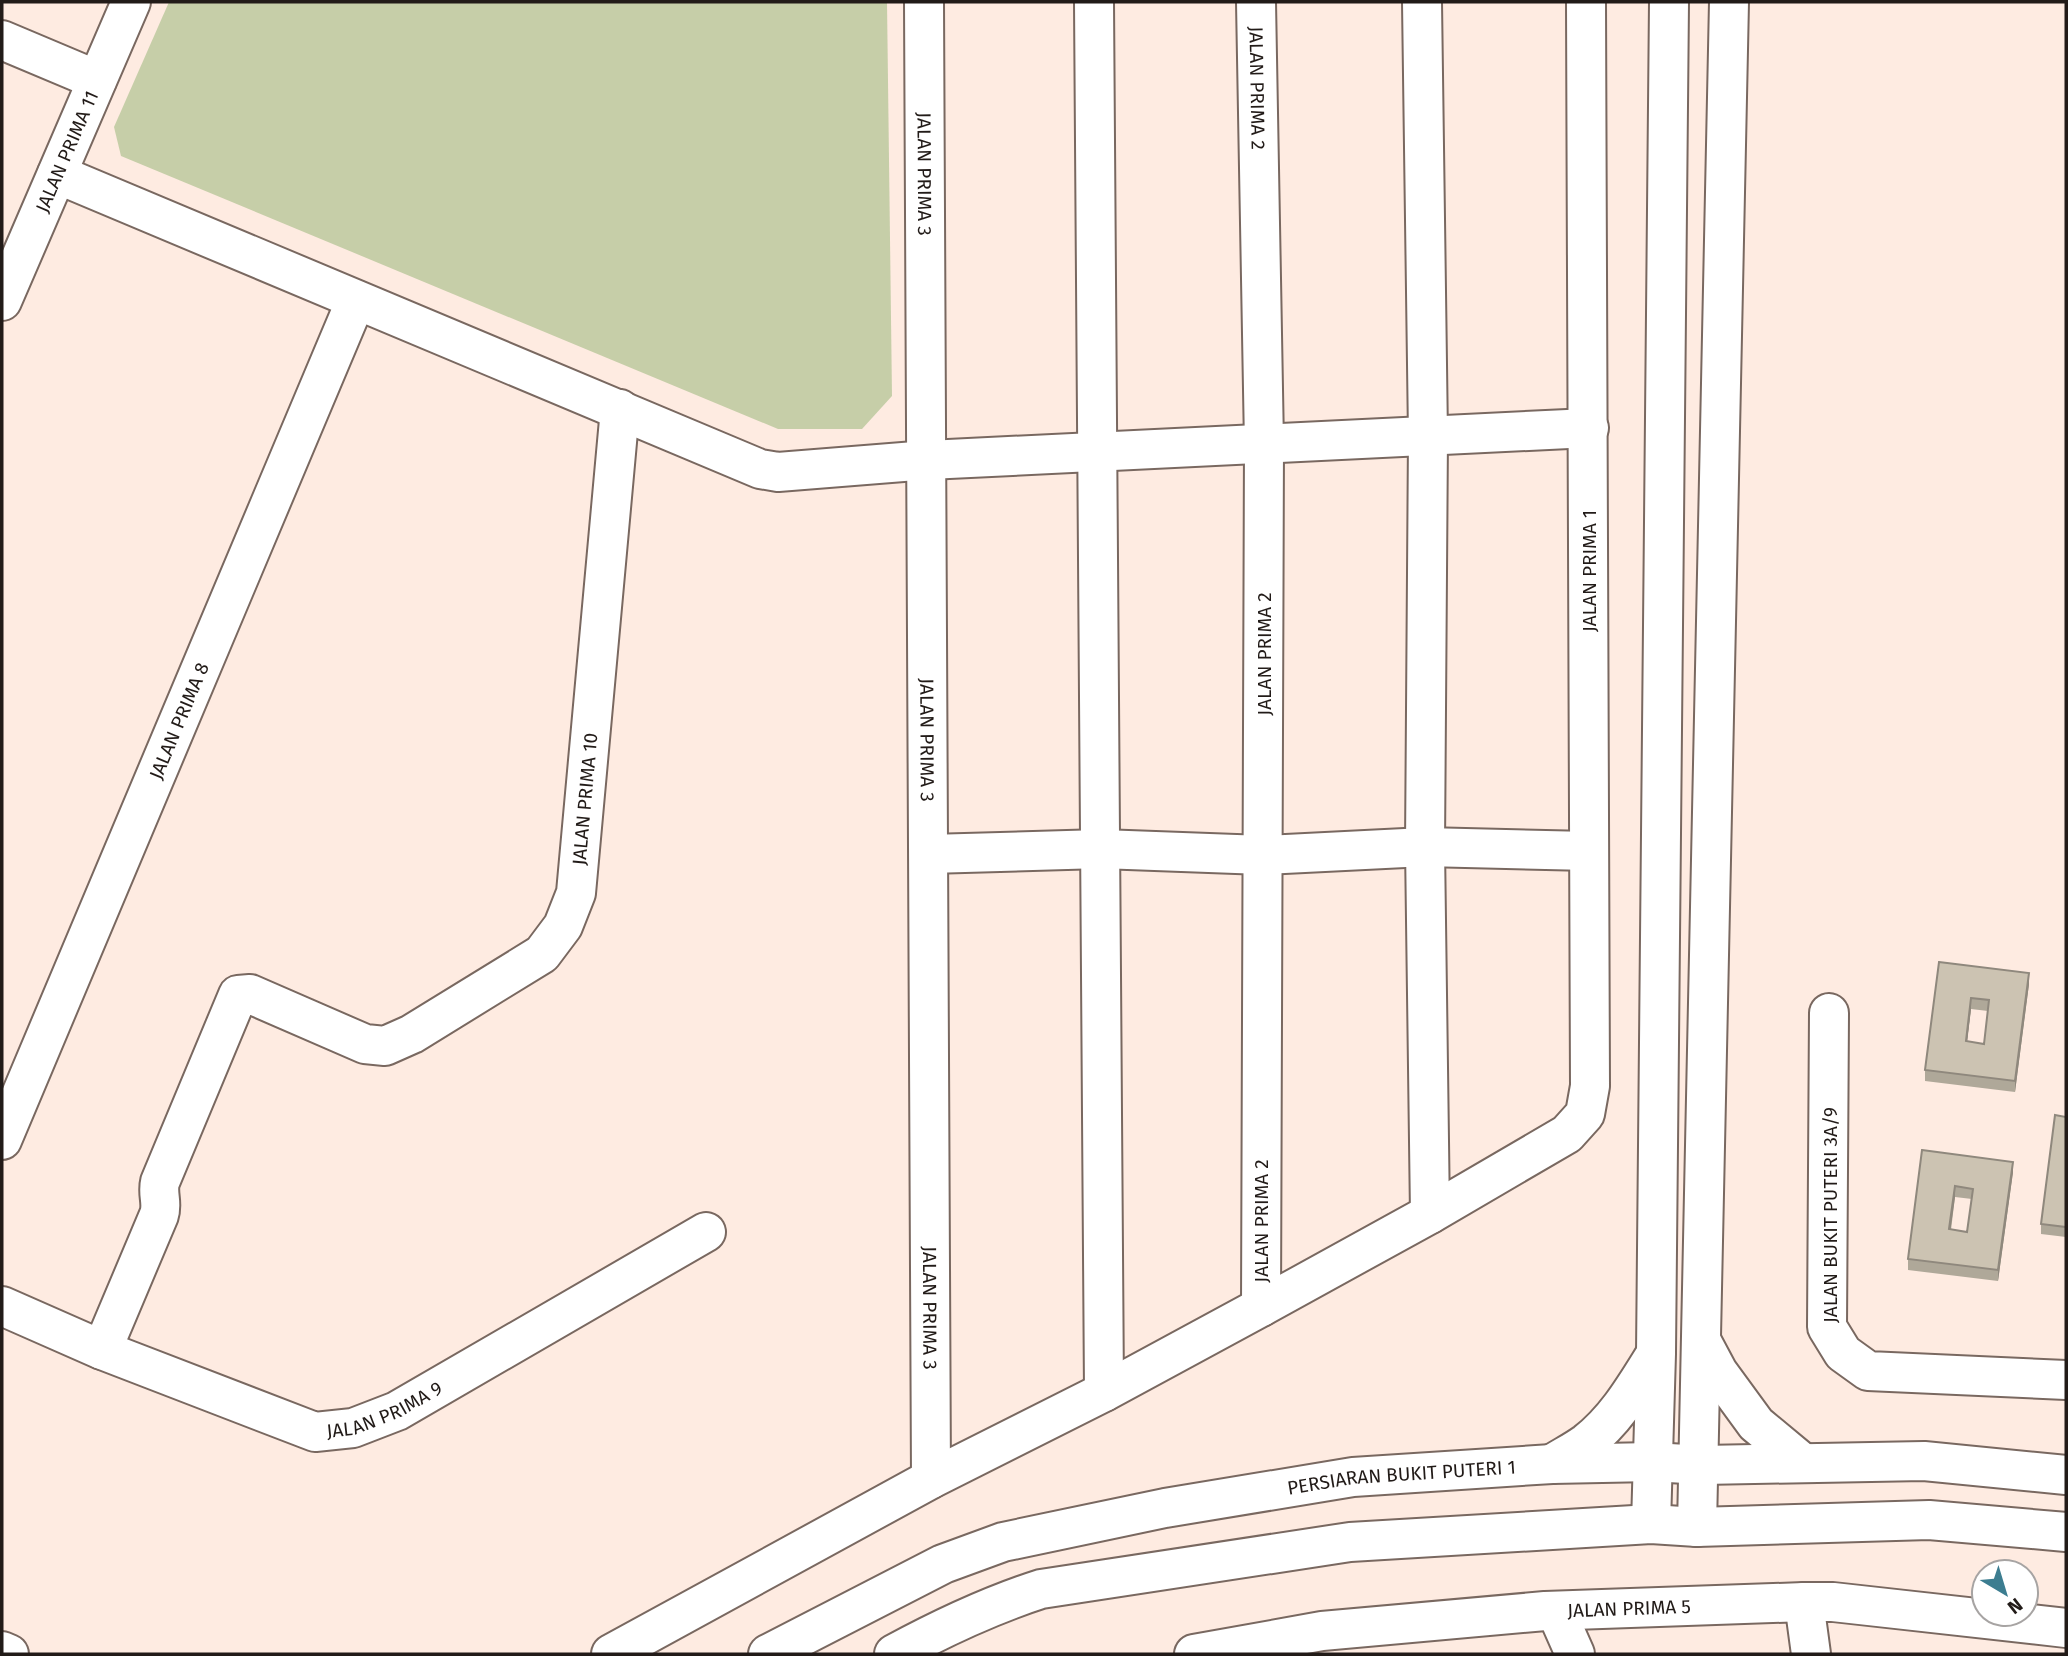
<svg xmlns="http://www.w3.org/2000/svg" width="2068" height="1656" font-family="'Fira Sans',sans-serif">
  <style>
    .green { fill: #c6cea8 }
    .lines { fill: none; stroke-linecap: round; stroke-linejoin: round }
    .minor-casing { stroke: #796860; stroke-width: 42 }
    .minor { stroke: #fff; stroke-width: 38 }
    .wall { fill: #afa899; fill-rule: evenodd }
    .shaded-wall { fill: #8f887d }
    .building { fill: #ccc3b2; stroke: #8f887d; stroke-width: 2; fill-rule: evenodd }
    .labels { text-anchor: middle; stroke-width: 7; stroke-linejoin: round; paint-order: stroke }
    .street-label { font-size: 19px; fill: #221b18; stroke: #fff }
  </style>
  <rect width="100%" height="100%" fill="#feebe1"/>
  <!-- green -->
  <path class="green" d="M169,2H887L892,396L862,429H778L121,156L114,127Z"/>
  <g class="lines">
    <defs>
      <g id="minor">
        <path id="s1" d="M924,2L931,1479"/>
        <path d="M1094,2L1104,1392"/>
        <path id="s2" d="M1256,2L1264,444L1261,1307"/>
        <path d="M1422,2L1428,436L1425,847L1430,1214"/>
        <path d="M2,40L97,80"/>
        <path d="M57,174L760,469L778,472L928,460L1589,428"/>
        <path id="s3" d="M2,301L131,2"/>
        <path d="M929,854L1101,849L1263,855L1425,847L1589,851"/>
        <path d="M1829,1013L1827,1327L1843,1353L1868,1371L2066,1380"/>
        <path id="s4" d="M2,1140L356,300"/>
        <path id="s5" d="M2,1306L102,1350L315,1432L353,1428L397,1411L706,1232"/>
        <path d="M1702,1342L1718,1372L1756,1424L1803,1463"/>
        <path id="s6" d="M102,1350L159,1215C163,1203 157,1194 160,1182L238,995L250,994L365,1044L385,1046L412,1034L542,954L563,926L576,893L620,409"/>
        <path d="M1552,1464C1563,1457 1575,1451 1586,1443C1616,1420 1635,1387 1655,1355"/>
        <path d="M1651,1524L1656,1354L1669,2"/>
        <path d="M1697,1527L1729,2"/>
        <path d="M1804,1602L1811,1654"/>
        <path d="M1556,1611L1575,1654"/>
        <path d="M2,1651L9,1654"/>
        <path d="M611,1654L931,1479L1104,1392L1261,1307L1430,1214L1567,1134L1585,1114L1590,1086L1586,2"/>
        <path id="s7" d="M768,1654L943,1564L1003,1542L1165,1508L1353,1477L1552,1464L1652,1462L1703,1465L1924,1461L2066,1475"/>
        <path d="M894,1654C942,1628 988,1606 1041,1589L1350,1542L1651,1524L1697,1527L1929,1520L2066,1532"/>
        <path id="s8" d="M1194,1654L1322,1631L1545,1611L1804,1602H1833L2066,1628"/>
      </g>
    </defs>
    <!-- minor casing -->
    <use href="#minor" class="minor-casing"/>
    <!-- minor -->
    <use href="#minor" class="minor"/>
  </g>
  <!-- wall -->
  <g class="wall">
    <path d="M1939,962L2029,984L2015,1092L1925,1081V1070ZM1971,1009L1988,1011L1984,1044L1967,1041Z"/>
    <path d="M2066,1117V1237L2041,1234V1224Z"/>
    <path d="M1922,1150L2013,1172L1998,1281L1908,1270V1259ZM1955,1197L1972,1199L1967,1232L1951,1230Z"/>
  </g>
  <!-- shaded-wall -->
  <g class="shaded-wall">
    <path d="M2029,973V984L2015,1092V1081Z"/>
    <path d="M1971,998V1009L1966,1052V1041Z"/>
    <path d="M2013,1162V1172L1998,1281V1270Z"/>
    <path d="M1955,1186V1197L1949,1240V1229Z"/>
  </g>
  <!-- building -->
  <g class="building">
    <path d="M1939,962L2029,973L2015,1081L1925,1070ZM1971,998L1989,1000L1984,1044L1966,1041Z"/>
    <path d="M2055,1115L2066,1117V1227L2041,1224Z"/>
    <path d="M1922,1150L2013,1162L1998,1270L1908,1259ZM1955,1186L1973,1189L1967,1232L1949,1229Z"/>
  </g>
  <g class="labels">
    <!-- street labels -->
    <g class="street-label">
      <text dy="7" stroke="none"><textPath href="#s2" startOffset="86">JALAN PRIMA 2</textPath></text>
      <text dy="7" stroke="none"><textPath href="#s3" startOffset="163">JALAN PRIMA 11</textPath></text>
      <text dy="7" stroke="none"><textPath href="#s1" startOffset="172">JALAN PRIMA 3</textPath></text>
      <text transform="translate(1589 571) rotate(-90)" y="7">JALAN PRIMA 1</text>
      <text transform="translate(1264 654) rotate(-90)" y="7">JALAN PRIMA 2</text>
      <text dy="7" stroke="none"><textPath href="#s4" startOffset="455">JALAN PRIMA 8</textPath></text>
      <text dy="7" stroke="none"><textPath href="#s1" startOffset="738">JALAN PRIMA 3</textPath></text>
      <text dy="7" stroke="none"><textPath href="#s6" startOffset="887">JALAN PRIMA 10</textPath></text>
      <text transform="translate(1830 1215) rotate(-90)" y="7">JALAN BUKIT PUTERI 3A/9</text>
      <text transform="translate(1261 1221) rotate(-90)" y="7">JALAN PRIMA 2</text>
      <text dy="7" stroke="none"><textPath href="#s1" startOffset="1306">JALAN PRIMA 3</textPath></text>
      <text dy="7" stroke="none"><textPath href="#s5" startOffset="411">JALAN PRIMA 9</textPath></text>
      <text dy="7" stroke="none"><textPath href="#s7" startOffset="665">PERSIARAN BUKIT PUTERI 1</textPath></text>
      <text dy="7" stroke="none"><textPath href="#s8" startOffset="438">JALAN PRIMA 5</textPath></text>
    </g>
  </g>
  <!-- border -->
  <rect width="2068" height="1656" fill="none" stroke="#221b18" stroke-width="7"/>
  <!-- north arrow -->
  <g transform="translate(2005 1593) rotate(142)"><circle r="33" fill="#ffffff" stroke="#a7a4a3" stroke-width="2"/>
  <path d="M0-5L12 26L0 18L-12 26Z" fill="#3c7d90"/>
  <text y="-10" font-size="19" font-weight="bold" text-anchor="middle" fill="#221b18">N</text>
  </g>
</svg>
